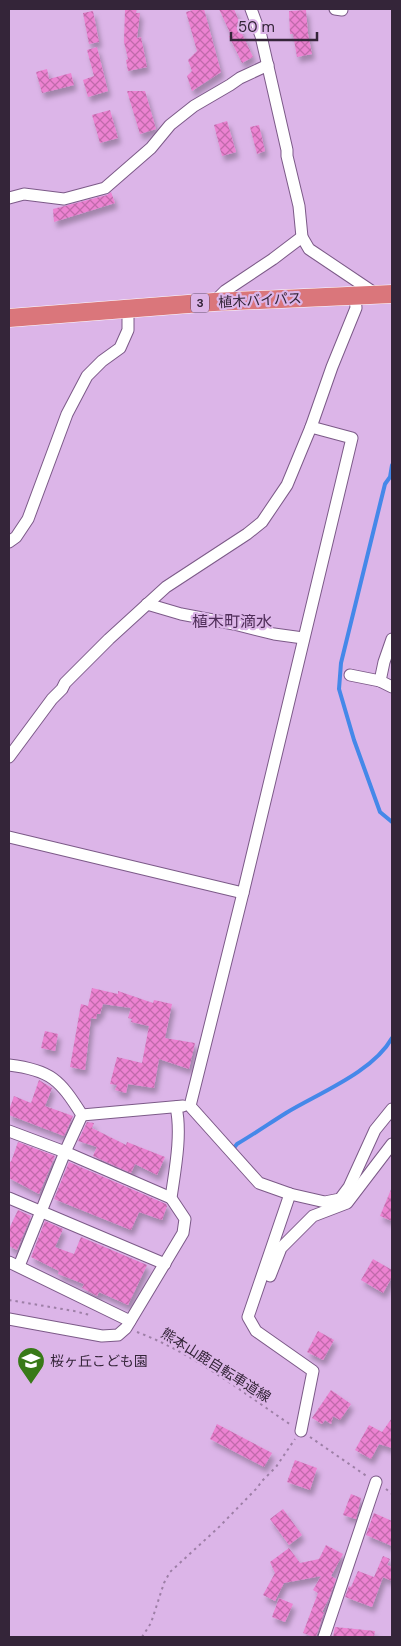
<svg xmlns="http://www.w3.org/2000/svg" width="401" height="1646" font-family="'DM Sans','Noto Sans JP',sans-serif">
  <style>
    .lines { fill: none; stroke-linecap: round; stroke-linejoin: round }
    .stream { stroke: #4588e9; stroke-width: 4 }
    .building { fill: url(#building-cross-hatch); filter: url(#shadow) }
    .minor-casing { stroke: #7c5a88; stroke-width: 13 }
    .highway-casing { stroke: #fff; stroke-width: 19 }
    .path { stroke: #9d7fa6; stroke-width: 2; stroke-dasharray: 2.5 4; stroke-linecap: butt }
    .minor { stroke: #fff; stroke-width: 11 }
    .highway { stroke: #da767b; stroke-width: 18 }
    .labels { text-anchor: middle; stroke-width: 4.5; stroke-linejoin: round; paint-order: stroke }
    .shield { fill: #dcb5e8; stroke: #66506e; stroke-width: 1 }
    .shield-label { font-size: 12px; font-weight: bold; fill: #342539 }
    .street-label { font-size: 14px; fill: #342539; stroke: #dcb5e8 }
    .poi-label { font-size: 14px; fill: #342539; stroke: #dcb5e8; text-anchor: start }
    .quarter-label { font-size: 16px; fill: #4f2e59; stroke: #dcb5e8 }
  </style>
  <defs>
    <pattern id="building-cross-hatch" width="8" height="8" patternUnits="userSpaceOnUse" patternTransform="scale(1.25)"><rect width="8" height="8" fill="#ec82d1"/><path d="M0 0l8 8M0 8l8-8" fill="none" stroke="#c06aab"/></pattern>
    <filter id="shadow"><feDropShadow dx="3" dy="5.5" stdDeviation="2.5" flood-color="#0004"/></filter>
  </defs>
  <rect width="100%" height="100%" fill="#dcb5e8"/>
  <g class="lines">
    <!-- stream -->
    <g class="stream">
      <path d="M392,465L390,477L385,484L341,663L339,689L354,740L380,812L392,822"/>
      <path d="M233,1149L237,1144C254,1134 270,1123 286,1113C319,1093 373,1072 392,1038"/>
    </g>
  </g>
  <!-- building -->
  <g class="building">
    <path d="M125,9H137L136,13H140L137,38L141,37L147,67L128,71L126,60L128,59L124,42Z"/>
    <path d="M196,9H204L221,72L192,91L187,76L192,71L188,60L197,51L186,12Z"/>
    <path d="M219,9H234L241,26L239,27L253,57L242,63L229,36L231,35Z"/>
    <path d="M306,10L308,34L312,54L297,57L293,34H290L289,11Z"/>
    <path d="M93,11L99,42L89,44L83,13Z"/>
    <path d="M97,47L108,91L88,97L83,80L94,76L87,50Z"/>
    <path d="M47,69L49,79L71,73L74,85L42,93L36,72Z"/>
    <path d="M127,91H145L156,129L140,134Z"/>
    <path d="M110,110L118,138L100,143L92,115Z"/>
    <path d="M227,121L236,152L222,156L214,125Z"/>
    <path d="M259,125L265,151L257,154L250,127Z"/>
    <path d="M111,192L115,203L54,222L53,209L107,195Z"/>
    <path d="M92,988L118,994V991L153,1003L154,1000L172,1004L165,1038L195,1043L189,1069L159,1059L154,1088L128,1084L126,1093L115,1090L117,1085L110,1084L117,1057L142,1063L149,1026L131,1022L132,1019L128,1018L131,1008L103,1004L100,1014H97L96,1019L91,1018L85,1070L70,1067L81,1004L88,1006Z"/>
    <path d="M45,1031L58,1034L55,1051L41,1048Z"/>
    <path d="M39,1080L52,1088L45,1106L73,1116L64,1136L9,1115V1110L14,1096L31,1103Z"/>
    <path d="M87,1122L94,1123L92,1128L126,1145L127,1142L165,1157L157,1175L135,1164L131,1173L93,1156L97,1147L78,1141Z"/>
    <path d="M18,1142L55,1156L39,1194L9,1178V1161L11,1162Z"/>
    <path d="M69,1162L166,1204L167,1206L162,1220L139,1212L131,1230L54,1199Z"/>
    <path d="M392,1187V1221L380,1216Z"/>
    <path d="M18,1210L31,1216L17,1250L9,1246V1229Z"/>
    <path d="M45,1221L63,1229L55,1247L74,1254L81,1237L147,1265L128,1305L99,1292L97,1296L82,1288L84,1284L58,1274L59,1271L31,1257Z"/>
    <path d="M373,1259L392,1270V1277L383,1293L361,1280Z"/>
    <path d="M318,1331L334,1340L323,1360L307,1352Z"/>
    <path d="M331,1390L351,1404L340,1420L333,1416L331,1424L325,1420L322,1424L312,1418Z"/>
    <path d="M392,1418V1448L379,1444L371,1459L355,1450L369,1425L382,1432Z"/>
    <path d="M217,1424L272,1453L264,1467L210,1439Z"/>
    <path d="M295,1460L317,1468L310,1490L287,1482Z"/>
    <path d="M351,1494L361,1498L356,1519L343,1515Z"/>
    <path d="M283,1509L302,1535L289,1545L270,1519Z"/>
    <path d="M374,1513L392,1521V1546L366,1535Z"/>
    <path d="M326,1545L343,1554L331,1576L336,1579L329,1598L322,1612H324L317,1634L316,1637H314L303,1633L318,1593L313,1590L321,1576L284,1583L275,1601L263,1595L275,1573L270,1562L289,1548L300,1563L319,1559Z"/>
    <path d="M383,1556L390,1559L387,1565L392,1567V1581L383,1577L372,1607L345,1597L349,1586L351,1587L358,1571L374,1577Z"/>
    <path d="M279,1598L293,1604L285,1622L272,1617Z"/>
    <path d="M335,1627L375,1631L374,1637H333Z"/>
  </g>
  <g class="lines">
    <defs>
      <g id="minor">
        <path d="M251,9L261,36L287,150V156L299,206L302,237L309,249L376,294"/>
        <path d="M335,9L342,10"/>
        <path d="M9,198L24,194L64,199L105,188L151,148L170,125L194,106L230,85L240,78L268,65"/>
        <path d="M214,302L225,291L273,259L302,237"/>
        <path d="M9,542L16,537L28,519L67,414L87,376L102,361L120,348L128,330V308"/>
        <path d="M147,604L181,614L234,624L274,634L303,638"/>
        <path d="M392,639L384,662L380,681L392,687"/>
        <path d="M350,675L380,681"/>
        <path d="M9,757L52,699L62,689L65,683L109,639L166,587L247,534L262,522L287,485L311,427L332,367L356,308L355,295"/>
        <path d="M9,837L243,893"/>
        <path d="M9,1065C51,1070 60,1080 82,1115L183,1106"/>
        <path d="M190,1106L243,893L352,438L311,427"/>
        <path d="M190,1106L259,1183L290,1194L325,1202L340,1199L349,1187L375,1130L392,1109"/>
        <path d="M9,1131L65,1152L171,1198"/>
        <path d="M290,1194L248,1317L256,1331L313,1371L301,1431"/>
        <path d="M9,1198L165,1264"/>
        <path d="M9,1262L130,1321"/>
        <path d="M19,1266L65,1152L82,1115"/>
        <path d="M270,1276L281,1248L313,1216L347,1203L392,1144"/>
        <path d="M9,1319L102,1336L118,1335L126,1328L183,1233L185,1219L171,1198C175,1170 182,1134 176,1107"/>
        <path d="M324,1637L376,1482"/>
      </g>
      <path id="highway" d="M9,318L214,302L392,294"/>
    </defs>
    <!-- minor casing -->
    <use href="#minor" class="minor-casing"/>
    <!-- highway casing -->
    <use href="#highway" class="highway-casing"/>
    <!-- path -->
    <g class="path">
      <path d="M9,1300L74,1311L90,1315"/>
      <path d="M137,1332C193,1353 242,1392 291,1425"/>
      <path d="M310,1437L368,1477"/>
      <path d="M386,1489L392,1494"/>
      <path d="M142,1637L151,1623L164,1583L170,1572L218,1528L257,1488L262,1481L276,1467L295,1439"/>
    </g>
    <!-- minor -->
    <use href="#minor" class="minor"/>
    <!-- highway -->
    <use href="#highway" class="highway"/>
  </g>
  <!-- icons -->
  <defs>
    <symbol id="school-pin" viewBox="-11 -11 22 30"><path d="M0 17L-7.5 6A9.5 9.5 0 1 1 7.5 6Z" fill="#387918" stroke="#dcb5e8"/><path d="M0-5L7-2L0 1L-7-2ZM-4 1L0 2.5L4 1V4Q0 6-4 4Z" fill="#fff"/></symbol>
  </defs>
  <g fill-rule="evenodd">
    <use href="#school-pin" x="15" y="1345" width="32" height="43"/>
  </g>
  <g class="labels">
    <!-- shield labels -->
    <rect class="shield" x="191" y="293.5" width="18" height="19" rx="4"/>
    <g class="shield-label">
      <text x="200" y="307">3</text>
    </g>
    <!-- street labels -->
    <g class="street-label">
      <text transform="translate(260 300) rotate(-3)" y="5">植木バイパス</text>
      <text transform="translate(216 1365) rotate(32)" y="5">熊本山鹿自転車道線</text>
    </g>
    <!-- poi labels -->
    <g class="poi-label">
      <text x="50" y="1366">桜ヶ丘こども園</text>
    </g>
    <!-- quarter labels -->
    <g class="quarter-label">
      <text x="232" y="627">植木町滴水</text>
    </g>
  </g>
  <!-- border -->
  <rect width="401" height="1646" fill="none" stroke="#342539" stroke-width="20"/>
  <!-- scale -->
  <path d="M231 32v8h86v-8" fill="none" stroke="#342539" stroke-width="2.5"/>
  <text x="238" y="32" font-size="15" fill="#342539" stroke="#dcb5e8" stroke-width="4" paint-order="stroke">50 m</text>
</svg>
